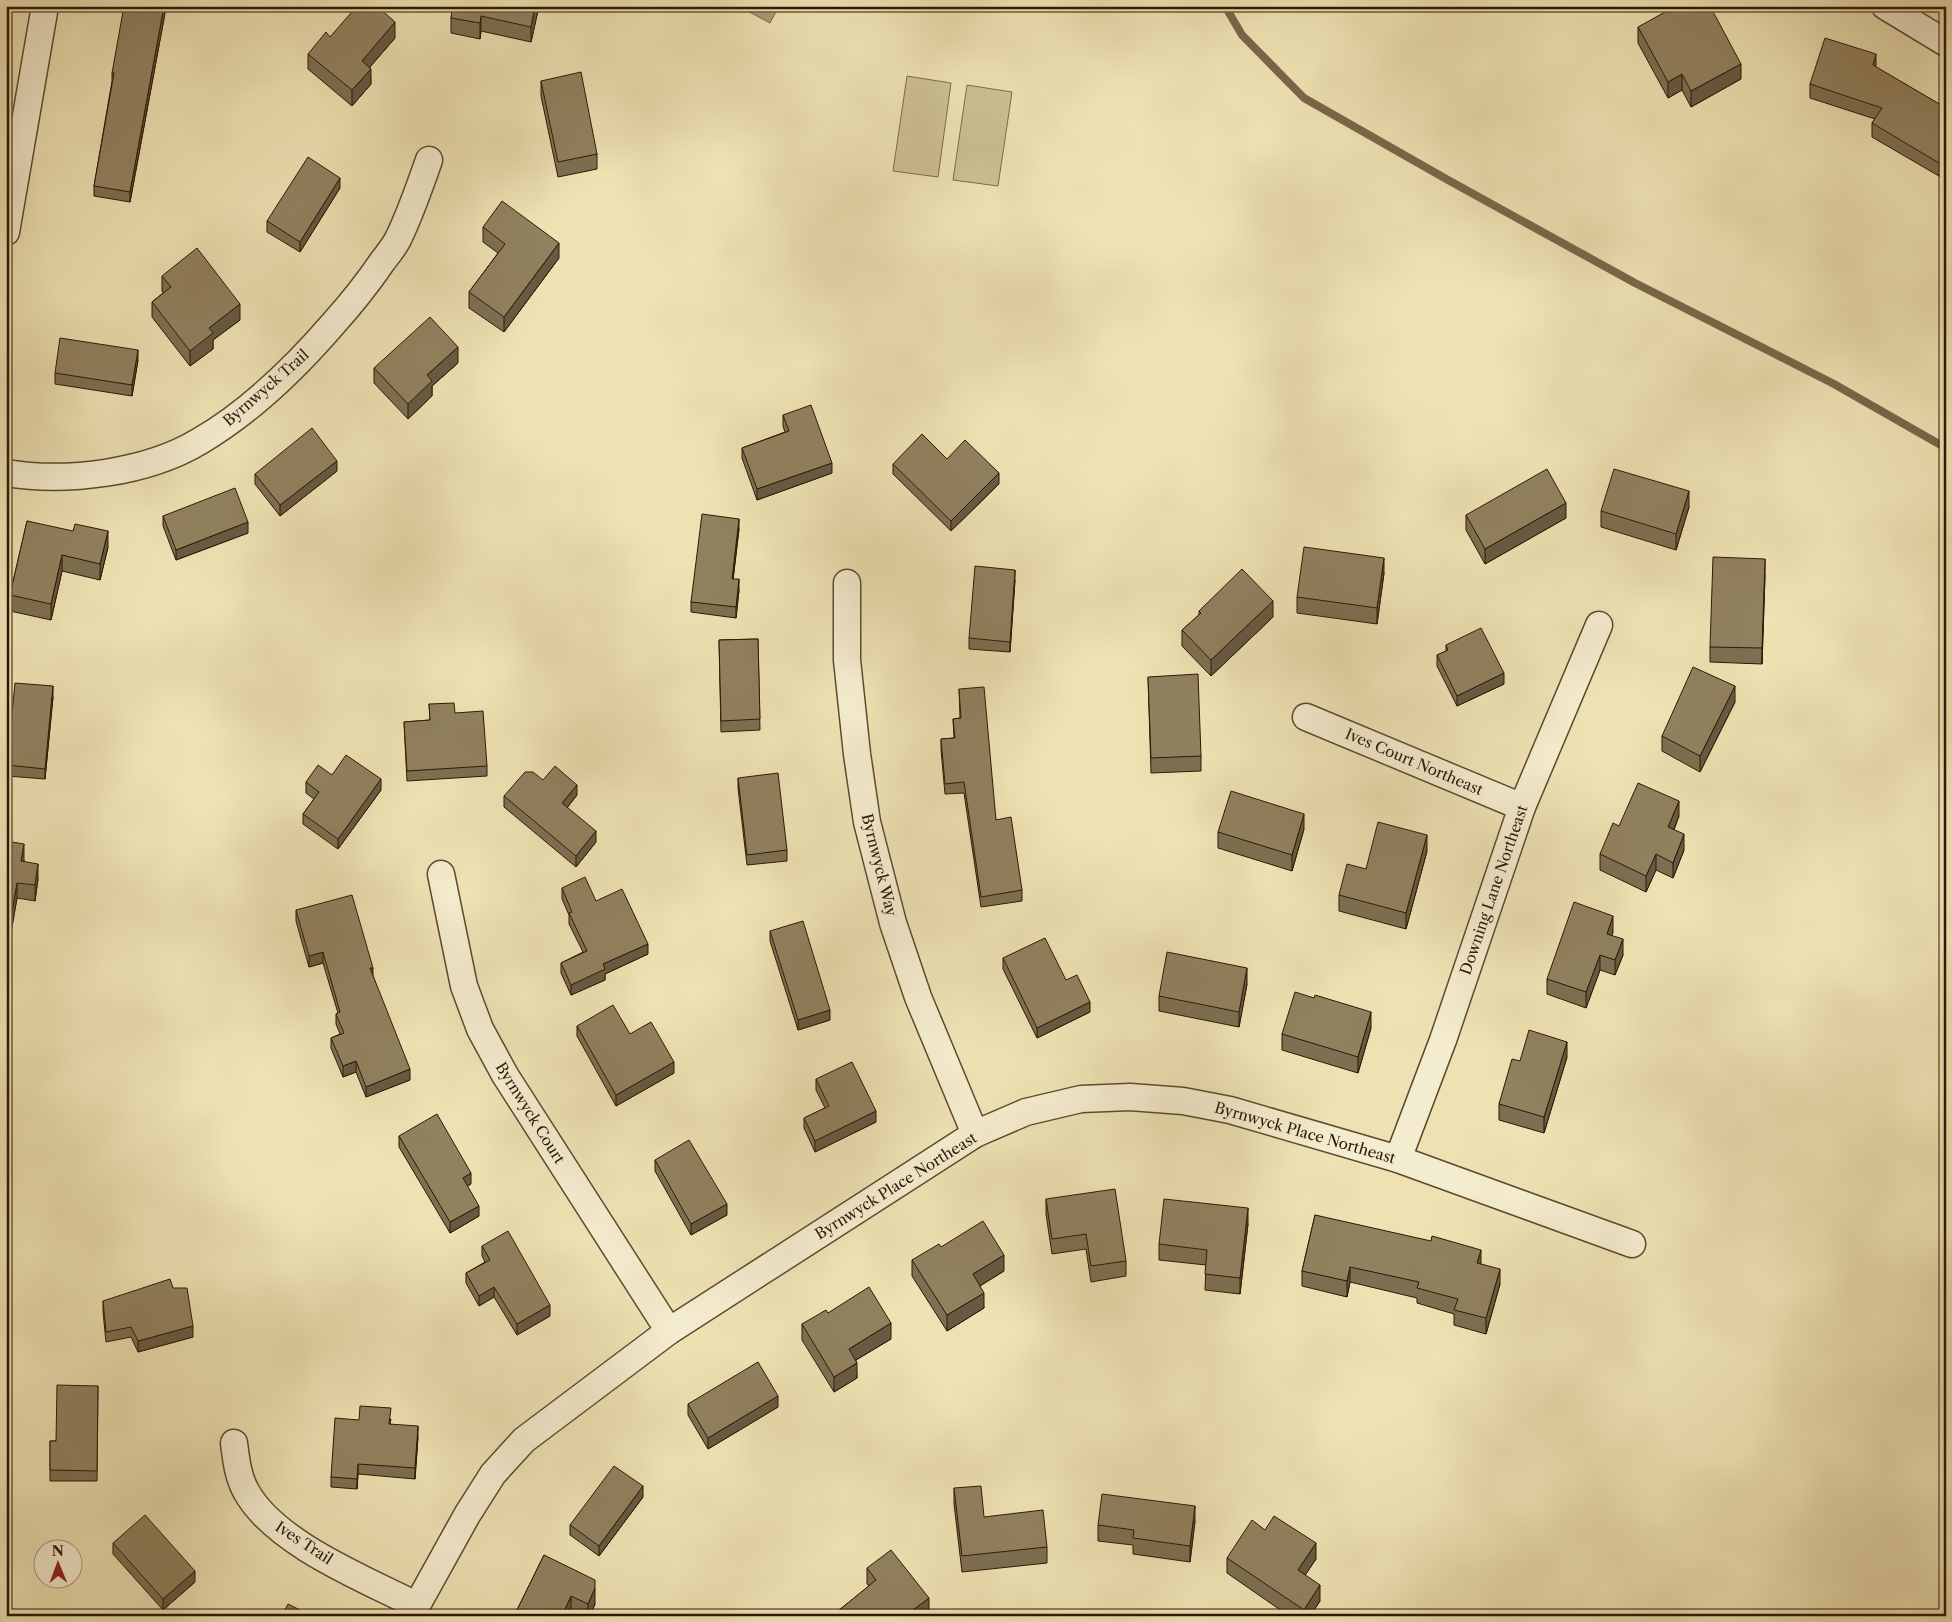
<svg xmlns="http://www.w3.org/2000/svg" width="1952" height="1622" font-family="'Libre Caslon Text',serif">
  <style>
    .green { fill: #cdc095; stroke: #7c6c4d }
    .water { fill: #ac9d78; stroke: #79684a }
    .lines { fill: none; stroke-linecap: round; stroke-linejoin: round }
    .stream { stroke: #79684a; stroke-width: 8 }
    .minor-casing { stroke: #5c4a30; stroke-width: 29 }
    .minor { stroke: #f4ecce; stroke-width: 26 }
    .wall { fill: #7d6f52; stroke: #2c1805 }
    .shaded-wall { fill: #665a42; stroke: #2c1805 }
    .building { fill: #91815f; stroke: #2c1805 }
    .labels { text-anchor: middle; stroke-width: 4.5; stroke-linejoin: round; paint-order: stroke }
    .street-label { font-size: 15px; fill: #2c1805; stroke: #f4ecce }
  </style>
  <rect width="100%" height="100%" fill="#eee2b3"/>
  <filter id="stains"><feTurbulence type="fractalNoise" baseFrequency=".004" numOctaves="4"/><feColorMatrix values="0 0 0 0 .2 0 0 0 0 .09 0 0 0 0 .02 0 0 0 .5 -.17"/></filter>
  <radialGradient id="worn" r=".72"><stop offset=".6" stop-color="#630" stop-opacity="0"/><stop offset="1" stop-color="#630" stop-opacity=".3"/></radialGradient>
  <!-- green -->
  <g class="green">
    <path d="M907,76L951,83L938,177L893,171Z"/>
    <path d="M967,85L1012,92L998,186L953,180Z"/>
  </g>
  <!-- water -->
  <path class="water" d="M738,6H779L770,23Z"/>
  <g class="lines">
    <!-- stream -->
    <path class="stream" d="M1225,6L1242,35L1304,98L1448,180L1635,283L1834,384L1946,448"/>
    <defs>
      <g id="minor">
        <path d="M1885,6L1946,43"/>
        <path d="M6,232L45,6"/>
        <path d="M6,473C67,483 147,473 200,441C251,411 295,368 333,324C351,304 367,284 382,262C388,254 395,246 399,237C411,212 420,186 429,160"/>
        <path d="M847,583V660L857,754L867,822L893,923L918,997L975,1134"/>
        <path d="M1306,717L1522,807"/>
        <path d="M441,874L464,986L480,1029L505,1075L669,1331"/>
        <path d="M1398,1159L1443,1040L1522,807L1599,625"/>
        <path d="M234,1443C236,1459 238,1477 246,1491C274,1543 365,1579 416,1605"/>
        <path d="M411,1616L467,1515L493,1474L524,1440L669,1331L975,1134L1026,1112L1081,1099L1130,1097L1183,1101L1230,1110L1398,1159L1632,1244"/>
      </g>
    </defs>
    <!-- minor casing -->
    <use href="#minor" class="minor-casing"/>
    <!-- minor -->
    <use href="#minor" class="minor"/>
  </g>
  <!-- wall -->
  <g class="wall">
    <path d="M165,6V13L130,202L94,196V186L112,81V73Z"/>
    <path d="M453,6H539L531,42L481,31L480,39L451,33V18Z"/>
    <path d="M1638,27L1741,79L1691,107L1682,90L1668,98L1638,43Z"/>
    <path d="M395,38L370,67L371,84L352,106L308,69V54Z"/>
    <path d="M1876,67L1946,108V176L1944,179L1872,137V123L1875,119L1810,98V84Z"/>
    <path d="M541,81L597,154V169L558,177L541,96Z"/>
    <path d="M340,188L300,252L267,232V221Z"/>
    <path d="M483,227L559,258L504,332L469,308V292L498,253L483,242Z"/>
    <path d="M162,276L240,320L213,340V349L190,366L152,317V302L163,293L162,291Z"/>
    <path d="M138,360L132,396L55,384V373Z"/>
    <path d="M458,363L432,386V396L408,419L374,383V368Z"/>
    <path d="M783,415L832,473L757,500L742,458V448L785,432L783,426Z"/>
    <path d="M947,459L999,484L951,531L893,474V464Z"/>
    <path d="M337,471L280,516L255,484V474Z"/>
    <path d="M1689,507L1676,550L1601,527V511Z"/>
    <path d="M1466,515L1566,518L1485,564L1466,530Z"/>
    <path d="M163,516L248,533L176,560L163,526Z"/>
    <path d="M27,521L108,547L100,580L62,571L51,620L10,611V595Z"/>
    <path d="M739,529L733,579L739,590L736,618L691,612V602Z"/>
    <path d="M1384,573L1377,624L1297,613V597Z"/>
    <path d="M1765,575L1762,664L1710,662V647Z"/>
    <path d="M1015,580L1010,652L969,649V638Z"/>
    <path d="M1199,611L1273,617L1211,676L1182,646V630L1199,615Z"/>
    <path d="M758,639L760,730L721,732L719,640Z"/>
    <path d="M1446,645L1504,684L1457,706L1437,666V655L1446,651Z"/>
    <path d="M1148,677L1201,756V771L1151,773Z"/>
    <path d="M959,689L996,820L1022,890V901L981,907L964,793L945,794L941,750V739L954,738L953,719L960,718Z"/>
    <path d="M53,697L45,779L7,776V765Z"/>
    <path d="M1735,702L1700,772L1662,751V736Z"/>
    <path d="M429,704L455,713L487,766V776L407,781L404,722L430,720Z"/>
    <path d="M332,775L381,790L338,849L303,824V814L314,799L306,793V782Z"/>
    <path d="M738,778L787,850V861L747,865L738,788Z"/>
    <path d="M543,780L577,795L567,808L596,842L576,867L504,807V796Z"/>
    <path d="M1679,816L1674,830L1684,850L1673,878L1656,870L1646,892L1600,870V854L1619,826Z"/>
    <path d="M1304,829L1292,871L1218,848V832Z"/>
    <path d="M6,841L24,860V862L38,879L35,901L17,898L10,938H6Z"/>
    <path d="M1427,851L1406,929L1339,911V895L1366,869Z"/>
    <path d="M562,888L596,901L648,954L605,974V980L571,995L561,973V963L583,952L569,924V915L562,899Z"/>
    <path d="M296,910L373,976L410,1080L366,1097L356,1072L343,1077L331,1048V1038L340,1034L336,1024V1014L338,1013L323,963L309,967L296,921Z"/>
    <path d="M770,931L830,1020L798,1030L770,941Z"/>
    <path d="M1613,932L1611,936L1623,955L1615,975L1600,970L1586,1008L1547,994V979Z"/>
    <path d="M1003,958L1066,980L1090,1012L1037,1038L1003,969Z"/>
    <path d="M1247,984L1239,1027L1159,1011V996Z"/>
    <path d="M1314,998L1371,1028L1358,1073L1282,1050V1034Z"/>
    <path d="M577,1026L630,1034L674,1073L616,1106L577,1036Z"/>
    <path d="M1567,1057L1544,1133L1499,1120V1104L1520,1061Z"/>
    <path d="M816,1079L876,1122L815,1152L804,1128V1118L825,1108L816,1090Z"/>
    <path d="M399,1136L471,1184L467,1186L479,1216L450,1233L399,1147Z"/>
    <path d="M655,1160L727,1215L691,1235L655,1171Z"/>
    <path d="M1046,1199L1126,1261V1276L1091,1282L1086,1249L1052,1254L1046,1214Z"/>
    <path d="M1315,1215L1481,1264L1500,1284L1486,1334L1454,1325V1314L1417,1303V1298L1350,1282L1347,1297L1302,1286V1271Z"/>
    <path d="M1248,1224L1240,1294L1205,1290L1206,1265L1159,1260V1244Z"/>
    <path d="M482,1246L550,1316L517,1335L494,1297L479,1306L466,1283V1273L485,1262L482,1256Z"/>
    <path d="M912,1260L1004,1271L980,1286L984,1308L947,1331L912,1276Z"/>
    <path d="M103,1301L193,1337L138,1352L131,1337L106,1342L103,1312Z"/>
    <path d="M828,1313L891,1339L856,1360L857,1378L834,1392L802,1340V1324Z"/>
    <path d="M98,1386L97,1481H50V1441H56Z"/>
    <path d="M688,1404L778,1407L708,1449L688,1415Z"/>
    <path d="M391,1419L390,1424L418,1437L415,1479L358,1474L357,1489L331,1487V1477L359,1420Z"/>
    <path d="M954,1488L984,1517L1047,1547V1563L962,1572L954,1504Z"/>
    <path d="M643,1497L599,1556L570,1535V1525Z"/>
    <path d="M1195,1521L1190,1562L1133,1554V1545L1098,1541V1525Z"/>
    <path d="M1265,1530L1316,1559L1305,1575L1320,1601L1310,1616H1289L1227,1573V1558Z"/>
    <path d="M113,1543L195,1582L163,1610L113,1554Z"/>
    <path d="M544,1555L595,1604L590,1616H579L571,1612L570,1616H504L515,1614Z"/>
    <path d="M867,1568L929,1613L925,1616H838V1611L869,1586L867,1584Z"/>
  </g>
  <!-- shaded-wall -->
  <g class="shaded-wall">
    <path d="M164,6H165V13L130,202V192Z"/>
    <path d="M535,6H539L531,42V27Z"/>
    <path d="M481,16V31L480,39V23Z"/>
    <path d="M395,22V38L362,76V61Z"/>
    <path d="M1876,54V68L1873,65Z"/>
    <path d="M1741,64V79L1691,107V91Z"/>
    <path d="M371,69V84L352,106V90Z"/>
    <path d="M1682,74V90L1668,98V82Z"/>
    <path d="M1946,162V176L1944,179V166Z"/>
    <path d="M340,178V188L300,252V242Z"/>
    <path d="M559,243V258L504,332V317Z"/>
    <path d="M240,304V320L213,340V349L190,366V351L209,328Z"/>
    <path d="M458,347V363L432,386V396L408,419V404L427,375Z"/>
    <path d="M138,350V360L132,396V385Z"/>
    <path d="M337,461V471L280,516V505Z"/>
    <path d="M832,463V473L757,500V489Z"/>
    <path d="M999,473V484L951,531V521Z"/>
    <path d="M1689,491V507L1676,550V534Z"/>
    <path d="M1566,503V518L1485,564V549Z"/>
    <path d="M739,519V529L732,589V579Z"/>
    <path d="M248,522V533L176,560V550Z"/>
    <path d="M108,531V547L100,580V564Z"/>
    <path d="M62,555V571L51,620V604Z"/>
    <path d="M1384,558V573L1377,624V608Z"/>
    <path d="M1765,559V575L1762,664V648Z"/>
    <path d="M1015,570V580L1010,652V642Z"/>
    <path d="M739,579V590L736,618V607Z"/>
    <path d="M1273,601V617L1211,676V660Z"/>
    <path d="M1504,673V684L1457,706V696Z"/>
    <path d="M53,686V697L45,779V769Z"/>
    <path d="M1735,686V702L1700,772V756Z"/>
    <path d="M381,779V790L338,849V839Z"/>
    <path d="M577,785V795L562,814V803Z"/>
    <path d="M1679,801V816L1668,843V827Z"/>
    <path d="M1304,814V829L1292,871V855Z"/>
    <path d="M596,831V842L576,867V856Z"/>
    <path d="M1684,834V850L1673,878V863Z"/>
    <path d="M1427,835V851L1406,929V913Z"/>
    <path d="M24,844V860L21,877V861Z"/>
    <path d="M1656,854V870L1646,892V876Z"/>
    <path d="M38,864V879L35,901V885Z"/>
    <path d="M17,883V898L10,938V923Z"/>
    <path d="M1613,916V932L1607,950V934Z"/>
    <path d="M1623,939V955L1615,975V960Z"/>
    <path d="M648,944V954L605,974V980L571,995V985L603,964Z"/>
    <path d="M323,952V963L309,967V956Z"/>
    <path d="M1600,955V970L1586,1008V992Z"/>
    <path d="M370,968H373V978Z"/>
    <path d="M1247,968V984L1239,1027V1012Z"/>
    <path d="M1090,1002V1012L1037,1038V1028Z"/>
    <path d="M830,1010V1020L798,1030V1020Z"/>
    <path d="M1371,1012V1028L1358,1073V1057Z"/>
    <path d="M1567,1042V1057L1544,1133V1117Z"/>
    <path d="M356,1061V1072L343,1077V1066Z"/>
    <path d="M674,1062V1073L616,1106V1095Z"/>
    <path d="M410,1069V1080L366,1097V1087Z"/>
    <path d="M876,1111V1122L815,1152V1141Z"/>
    <path d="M471,1173V1184L463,1189V1178Z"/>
    <path d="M727,1204V1215L691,1235V1224Z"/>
    <path d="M479,1206V1216L450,1233V1222Z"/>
    <path d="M1248,1208V1224L1240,1294V1278Z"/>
    <path d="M1481,1250V1265L1477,1263Z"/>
    <path d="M1004,1255V1271L973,1290V1274Z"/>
    <path d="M1350,1267V1282L1347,1297V1281Z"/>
    <path d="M1500,1269V1284L1486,1334V1318Z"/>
    <path d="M494,1287V1297L479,1306V1296Z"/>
    <path d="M984,1293V1308L947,1331V1315Z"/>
    <path d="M550,1305V1316L517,1335V1324Z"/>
    <path d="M891,1323V1339L849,1364V1349Z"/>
    <path d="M193,1326V1337L138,1352V1341Z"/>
    <path d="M857,1363V1378L834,1392V1377Z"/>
    <path d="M778,1396V1407L708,1449V1438Z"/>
    <path d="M418,1426V1437L415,1479V1468Z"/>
    <path d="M358,1464V1474L357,1489V1479Z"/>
    <path d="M643,1486V1497L599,1556V1546Z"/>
    <path d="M1195,1506V1521L1190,1562V1546Z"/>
    <path d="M1316,1543V1559L1298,1586V1570Z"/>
    <path d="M195,1571V1582L163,1610V1599Z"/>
    <path d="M1320,1585V1601L1310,1616H1304V1610Z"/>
    <path d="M595,1588V1604L590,1616H588V1604Z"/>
    <path d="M571,1596V1612L570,1616H562Z"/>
    <path d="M929,1598V1613L925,1616H905Z"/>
  </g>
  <!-- building -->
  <g class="building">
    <path d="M124,6H164L130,192L94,186L114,73H112Z"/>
    <path d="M357,6H377L395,22L362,61L371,69L352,90L308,54L326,32L330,37Z"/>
    <path d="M453,6H535L531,27L481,16L480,23L451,18Z"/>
    <path d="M1676,6H1710L1741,64L1691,91L1682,74L1668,82L1638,27Z"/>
    <path d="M1825,38L1876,54L1873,65L1946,108V162L1944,166L1872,123L1882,108L1810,84Z"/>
    <path d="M581,72L597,154L558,162L541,81Z"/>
    <path d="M308,157L340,178L300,242L267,221Z"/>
    <path d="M502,201L559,243L504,317L469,292L505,244L483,227Z"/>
    <path d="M197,248L240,304L209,328L213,333L190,351L152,302L171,287L162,276Z"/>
    <path d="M430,317L458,347L427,375L432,381L408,404L374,368Z"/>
    <path d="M60,338L138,350L132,385L55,373Z"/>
    <path d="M811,405L832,463L757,489L742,448L789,431L783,415Z"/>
    <path d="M312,428L337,461L280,505L255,474Z"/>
    <path d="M922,434L947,459L965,440L999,473L951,521L893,464Z"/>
    <path d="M1547,469L1566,503L1485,549L1466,515Z"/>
    <path d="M1614,469L1689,491L1676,534L1601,511Z"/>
    <path d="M235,488L248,522L176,550L163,516Z"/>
    <path d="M702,514L739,519L732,579H739L736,607L691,602Z"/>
    <path d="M27,521L73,531L75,524L108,531L100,564L62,555L51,604L10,595Z"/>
    <path d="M1304,547L1384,558L1377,608L1297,597Z"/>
    <path d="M1713,557L1765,559L1762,648L1710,647Z"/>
    <path d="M975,566L1015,570L1010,642L969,638Z"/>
    <path d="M1242,569L1273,601L1211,660L1182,630L1201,613L1199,611Z"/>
    <path d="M1481,628L1504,673L1457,696L1437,655L1448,650L1446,645Z"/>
    <path d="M758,639L760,719L721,721L719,640Z"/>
    <path d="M1693,667L1735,686L1700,756L1662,736Z"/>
    <path d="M1198,674L1201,756L1151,758L1148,677Z"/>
    <path d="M15,683L53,686L45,769L7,765Z"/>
    <path d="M984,687L996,820L1011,817L1022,890L981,897L964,782L945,784L941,739L955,738L953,719L961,718L959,689Z"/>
    <path d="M454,703L455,713L483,711L487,766L407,771L404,722L430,720L429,704Z"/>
    <path d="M346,755L381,779L338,839L303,814L319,792L306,782L318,765L332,775Z"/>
    <path d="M555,766L577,785L562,803L596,831L576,856L504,796L525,772H533L543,780Z"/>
    <path d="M778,773L787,850L747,855L738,778Z"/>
    <path d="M1638,783L1679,801L1668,827L1684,834L1673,863L1656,854L1646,876L1600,854L1613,823L1619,826Z"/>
    <path d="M1231,791L1304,814L1292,855L1218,832Z"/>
    <path d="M1378,822L1427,835L1406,913L1339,895L1347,864L1366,869Z"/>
    <path d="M6,841L24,844L21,861L38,864L35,885L17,883L10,923L6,922Z"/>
    <path d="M585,877L596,901L622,889L648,944L603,964L605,969L571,985L561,963L587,951L569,913L572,912L562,888Z"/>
    <path d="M352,895L373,968H370L410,1069L366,1087L356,1061L343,1066L331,1038L344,1033L336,1014L340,1012L323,952L309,956L296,910Z"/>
    <path d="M1574,902L1613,916L1607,934L1623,939L1615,960L1600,955L1586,992L1547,979Z"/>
    <path d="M803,921L830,1010L798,1020L770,931Z"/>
    <path d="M1045,938L1066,980L1077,975L1090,1002L1037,1028L1003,958Z"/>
    <path d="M1167,952L1247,968L1239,1012L1159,996Z"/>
    <path d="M1295,992L1314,998L1315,995L1371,1012L1358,1057L1282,1034Z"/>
    <path d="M613,1005L630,1034L651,1022L674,1062L616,1095L577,1026Z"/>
    <path d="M1529,1030L1567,1042L1544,1117L1499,1104L1512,1059L1520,1061Z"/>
    <path d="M852,1062L876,1111L815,1141L804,1118L829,1106L816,1079Z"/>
    <path d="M437,1114L471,1173L463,1178L479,1206L450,1222L399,1136Z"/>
    <path d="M689,1140L727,1204L691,1224L655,1160Z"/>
    <path d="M1115,1189L1126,1261L1091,1266L1086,1234L1052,1239L1046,1199Z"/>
    <path d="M1164,1199L1248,1208L1240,1278L1205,1274L1207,1250L1159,1244Z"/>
    <path d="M1315,1215L1431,1241L1432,1236L1481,1250L1477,1263L1500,1269L1486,1318L1454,1310L1458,1299L1417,1288L1419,1282L1350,1267L1347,1281L1302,1271Z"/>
    <path d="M983,1221L1004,1255L973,1274L984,1293L947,1315L912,1260L939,1244L941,1247Z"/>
    <path d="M508,1231L550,1305L517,1324L494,1287L479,1296L466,1273L490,1260L482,1246Z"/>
    <path d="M170,1279L173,1288H187L193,1326L138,1341L131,1327L106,1332L103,1301Z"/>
    <path d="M869,1287L891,1323L849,1349L857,1363L834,1377L802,1324L826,1310L828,1313Z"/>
    <path d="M758,1362L778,1396L708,1438L688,1404Z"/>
    <path d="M57,1385L98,1386L97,1471L50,1470V1441H56Z"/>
    <path d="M360,1406L391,1408L389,1424L418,1426L415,1468L358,1464L357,1479L331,1477L335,1418L359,1420Z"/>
    <path d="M614,1466L643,1486L599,1546L570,1525Z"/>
    <path d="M981,1486L984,1517L1043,1510L1047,1547L962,1556L954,1488Z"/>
    <path d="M1102,1494L1195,1506L1190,1546L1133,1538L1134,1530L1098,1525Z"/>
    <path d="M145,1515L195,1571L163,1599L113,1543Z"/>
    <path d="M1274,1516L1316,1543L1298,1570L1320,1585L1304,1610L1227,1558L1252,1520L1265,1530Z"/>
    <path d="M891,1550L929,1598L905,1616H842L838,1611L876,1580L867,1568Z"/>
    <path d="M544,1555L595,1580V1588L588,1604L571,1596L562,1616H504L506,1610L515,1614Z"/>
    <path d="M288,1604L312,1616H282Z"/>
    <path d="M271,1612L279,1616H269Z"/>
  </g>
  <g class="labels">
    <!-- street labels -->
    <g class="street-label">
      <text transform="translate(266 388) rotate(-41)" y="5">Byrnwyck Trail</text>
      <text transform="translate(1414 762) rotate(23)" y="5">Ives Court Northeast</text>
      <text transform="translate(879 865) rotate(76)" y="5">Byrnwyck Way</text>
      <text transform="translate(1494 890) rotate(-71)" y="5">Downing Lane Northeast</text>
      <text transform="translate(530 1113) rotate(58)" y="5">Byrnwyck Court</text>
      <text transform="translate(1305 1133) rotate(16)" y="5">Byrnwyck Place Northeast</text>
      <text transform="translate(896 1186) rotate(-32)" y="5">Byrnwyck Place Northeast</text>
      <text transform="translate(304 1543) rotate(33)" y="5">Ives Trail</text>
    </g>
  </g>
  <!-- margin -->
  <rect width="1952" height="1622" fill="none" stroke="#eee2b3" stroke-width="25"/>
  <rect x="8" y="8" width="1937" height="1607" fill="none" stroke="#2c1805" stroke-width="2.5"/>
  <rect x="12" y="12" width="1927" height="1597" fill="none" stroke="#2c1805"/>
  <!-- north arrow -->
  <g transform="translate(58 1564) rotate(359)"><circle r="24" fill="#f4ecce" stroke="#a4977e"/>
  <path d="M0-4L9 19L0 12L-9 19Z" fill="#8f2418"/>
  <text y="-8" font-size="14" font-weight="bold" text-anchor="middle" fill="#2c1805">N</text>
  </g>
  <rect width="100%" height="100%" filter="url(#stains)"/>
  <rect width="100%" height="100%" fill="url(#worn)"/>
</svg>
